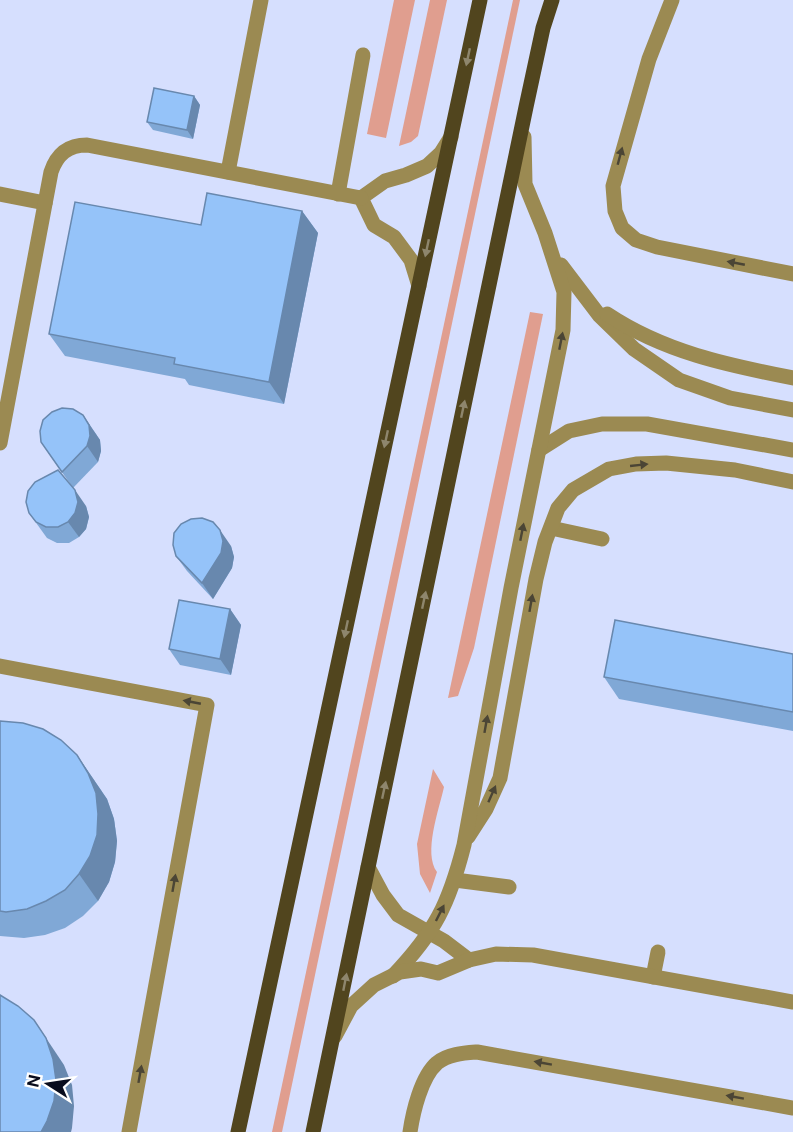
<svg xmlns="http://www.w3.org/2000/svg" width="793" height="1132" font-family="'Public Sans',sans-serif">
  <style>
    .green { fill: #e09e8f }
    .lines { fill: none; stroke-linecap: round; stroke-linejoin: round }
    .minor { stroke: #9b8a52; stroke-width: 15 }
    .major { stroke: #51451e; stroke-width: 15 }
    .wall { fill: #80a8d6 }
    .shaded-wall { fill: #6888ae }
    .building { fill: #95c3f9; stroke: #6888ae; stroke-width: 1.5 }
    .oneway { fill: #8e866d }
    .oneway2 { fill: #4b4535 }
  </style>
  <rect width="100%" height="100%" fill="#d6dffe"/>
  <!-- green -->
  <g class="green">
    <path d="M394,0H415L386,138L367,134Z"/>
    <path d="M430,0H447L418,136L411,142L399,146Z"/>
    <path d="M513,0H520L282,1132H272Z"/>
    <path d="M530,312L543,314L474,648L458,696L448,698Z"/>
    <path d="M433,769L444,787C439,810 423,853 437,872L430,893L420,874L417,844Z"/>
  </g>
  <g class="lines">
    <!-- minor -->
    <g class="minor">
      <path d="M672,0L649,59L613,186L615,211L622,228L636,240L657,247L793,274"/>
      <path d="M228,172L261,0"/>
      <path d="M0,194L45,203"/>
      <path d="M338,194L363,55"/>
      <path d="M561,265L599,315L634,349L679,380L730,398L793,410"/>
      <path d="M419,286L411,260L394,237L374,225L361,198L385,181L406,175L427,166L441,153L451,137"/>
      <path d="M607,314C664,352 727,365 793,378"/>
      <path d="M0,443L51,172C57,154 68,145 87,145L361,198"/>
      <path d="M539,450L569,431L602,424H647L793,450"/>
      <path d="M551,528L602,539"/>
      <path d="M0,666L207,705L129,1132"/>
      <path d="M468,837L486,809L500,778L536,579L545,542L558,508L573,490L609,469L636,464L666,463L735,470L793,482"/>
      <path d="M368,867L383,895L398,915L444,941L469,960"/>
      <path d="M455,880L509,887"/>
      <path d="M393,976C435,932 449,904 464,845L511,588L563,330L564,292L545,233L525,184L524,137"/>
      <path d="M653,977L658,952"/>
      <path d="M335,1036L351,1006L374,985L400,972L421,969L438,973L469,960L496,954L533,955L793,1002"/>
      <path d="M410,1132C413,1112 421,1077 437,1063C448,1054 464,1053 477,1052L793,1108"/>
    </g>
    <!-- major -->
    <g class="major">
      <path d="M238,1132L480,0"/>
      <path d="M313,1132L526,107L543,28L552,0"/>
    </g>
  </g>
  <!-- wall -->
  <g class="wall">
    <path d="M194,96L200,105L193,139L153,130L147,122Z"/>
    <path d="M302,211L318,233L284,404L189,385L185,379L65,356L49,334L201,225Z"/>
    <path d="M83,415L100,440L101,451L98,462L73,488L41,442Z"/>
    <path d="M86,506L89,517L86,529L79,537L69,543H57L47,538L29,513Z"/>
    <path d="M231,546L234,557L232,568L213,599L187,571L176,556Z"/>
    <path d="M230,609L241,625L231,675L180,665L169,649Z"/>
    <path d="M793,654V731L619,699L604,677Z"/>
    <path d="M0,721L77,755L107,799L114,819L117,841L115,862L109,882L98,901L83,916L65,928L45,935L24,938L0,936Z"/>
  </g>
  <!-- shaded-wall -->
  <g class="shaded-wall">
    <path d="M194,96L200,105L193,139L187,130Z"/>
    <path d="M302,211L318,233L284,404L269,382Z"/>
    <path d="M83,415L100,440L101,451L98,462L87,446Z"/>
    <path d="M75,490L86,506L89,517L86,529L79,537L68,522Z"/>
    <path d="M220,530L231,546L234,557L232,568L213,599L202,583Z"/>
    <path d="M230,609L241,625L231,675L220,659Z"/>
    <path d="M77,755L107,799L114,819L117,841L115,862L109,882L98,901L79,874Z"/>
    <path d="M34,1020L64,1065L72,1085L74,1106L72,1128L71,1132H41Z"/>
  </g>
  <!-- building -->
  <g class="building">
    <path d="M154,88L194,96L187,130L147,122Z"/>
    <path d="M207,193L302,211L269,382L174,364L175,358L49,334L75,202L201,225Z"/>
    <path d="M62,408L73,409L83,415L89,425L90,436L87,446L62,472L41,442L40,431L43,420L52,412Z"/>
    <path d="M58,470L75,490L78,502L75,513L68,522L58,527H46L36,522L29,513L26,502L28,491L35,482Z"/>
    <path d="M202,518L213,522L220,530L223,541L221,553L202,583L176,556L173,545L174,533L181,524L191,519Z"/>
    <path d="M179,600L230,609L220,659L169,649Z"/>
    <path d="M615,620L793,654V712L604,677Z"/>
    <path d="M0,721L23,723L43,729L61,740L77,755L88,773L96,793L98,814L97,835L90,856L79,874L65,890L46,901L27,909L6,912L0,911Z"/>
    <path d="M0,995L18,1006L34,1020L46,1038L53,1059L56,1080L54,1101L47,1121L41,1132H0Z"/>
  </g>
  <!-- one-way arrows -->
  <defs><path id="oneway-solid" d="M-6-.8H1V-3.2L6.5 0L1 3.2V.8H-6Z" transform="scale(1.5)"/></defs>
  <g class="oneway">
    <use href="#oneway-solid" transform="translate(468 57) rotate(102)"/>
    <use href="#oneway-solid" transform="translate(427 248) rotate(102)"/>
    <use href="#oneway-solid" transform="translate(463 409) rotate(-78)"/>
    <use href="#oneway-solid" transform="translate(386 439) rotate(102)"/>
    <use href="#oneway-solid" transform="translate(424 600) rotate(-78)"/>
    <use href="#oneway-solid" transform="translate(346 629) rotate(102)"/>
    <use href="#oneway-solid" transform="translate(384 790) rotate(-78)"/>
    <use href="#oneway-solid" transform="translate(345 982) rotate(-79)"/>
  </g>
  <g class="oneway2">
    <use href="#oneway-solid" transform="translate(620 156) rotate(-75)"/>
    <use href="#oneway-solid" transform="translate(736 263) rotate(-169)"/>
    <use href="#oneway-solid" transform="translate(561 341) rotate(-79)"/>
    <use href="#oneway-solid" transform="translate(639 465) rotate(-6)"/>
    <use href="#oneway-solid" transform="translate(522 532) rotate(-79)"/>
    <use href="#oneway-solid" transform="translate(531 603) rotate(-80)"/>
    <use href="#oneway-solid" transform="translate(192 702) rotate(-169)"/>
    <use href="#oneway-solid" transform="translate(486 724) rotate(-80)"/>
    <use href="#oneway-solid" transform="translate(492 794) rotate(-66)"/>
    <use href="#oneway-solid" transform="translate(174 883) rotate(-80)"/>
    <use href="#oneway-solid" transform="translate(440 913) rotate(-63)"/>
    <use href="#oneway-solid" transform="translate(543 1063) rotate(-170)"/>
    <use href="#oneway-solid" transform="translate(140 1074) rotate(-80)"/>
    <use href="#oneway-solid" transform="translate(735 1097) rotate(-170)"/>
  </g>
  <!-- north arrow -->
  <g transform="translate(48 1084) rotate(282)" stroke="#ffffff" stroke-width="4.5" paint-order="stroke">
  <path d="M0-4.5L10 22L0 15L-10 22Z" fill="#090d1e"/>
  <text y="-9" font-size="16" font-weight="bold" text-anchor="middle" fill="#090d1e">N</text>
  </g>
</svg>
